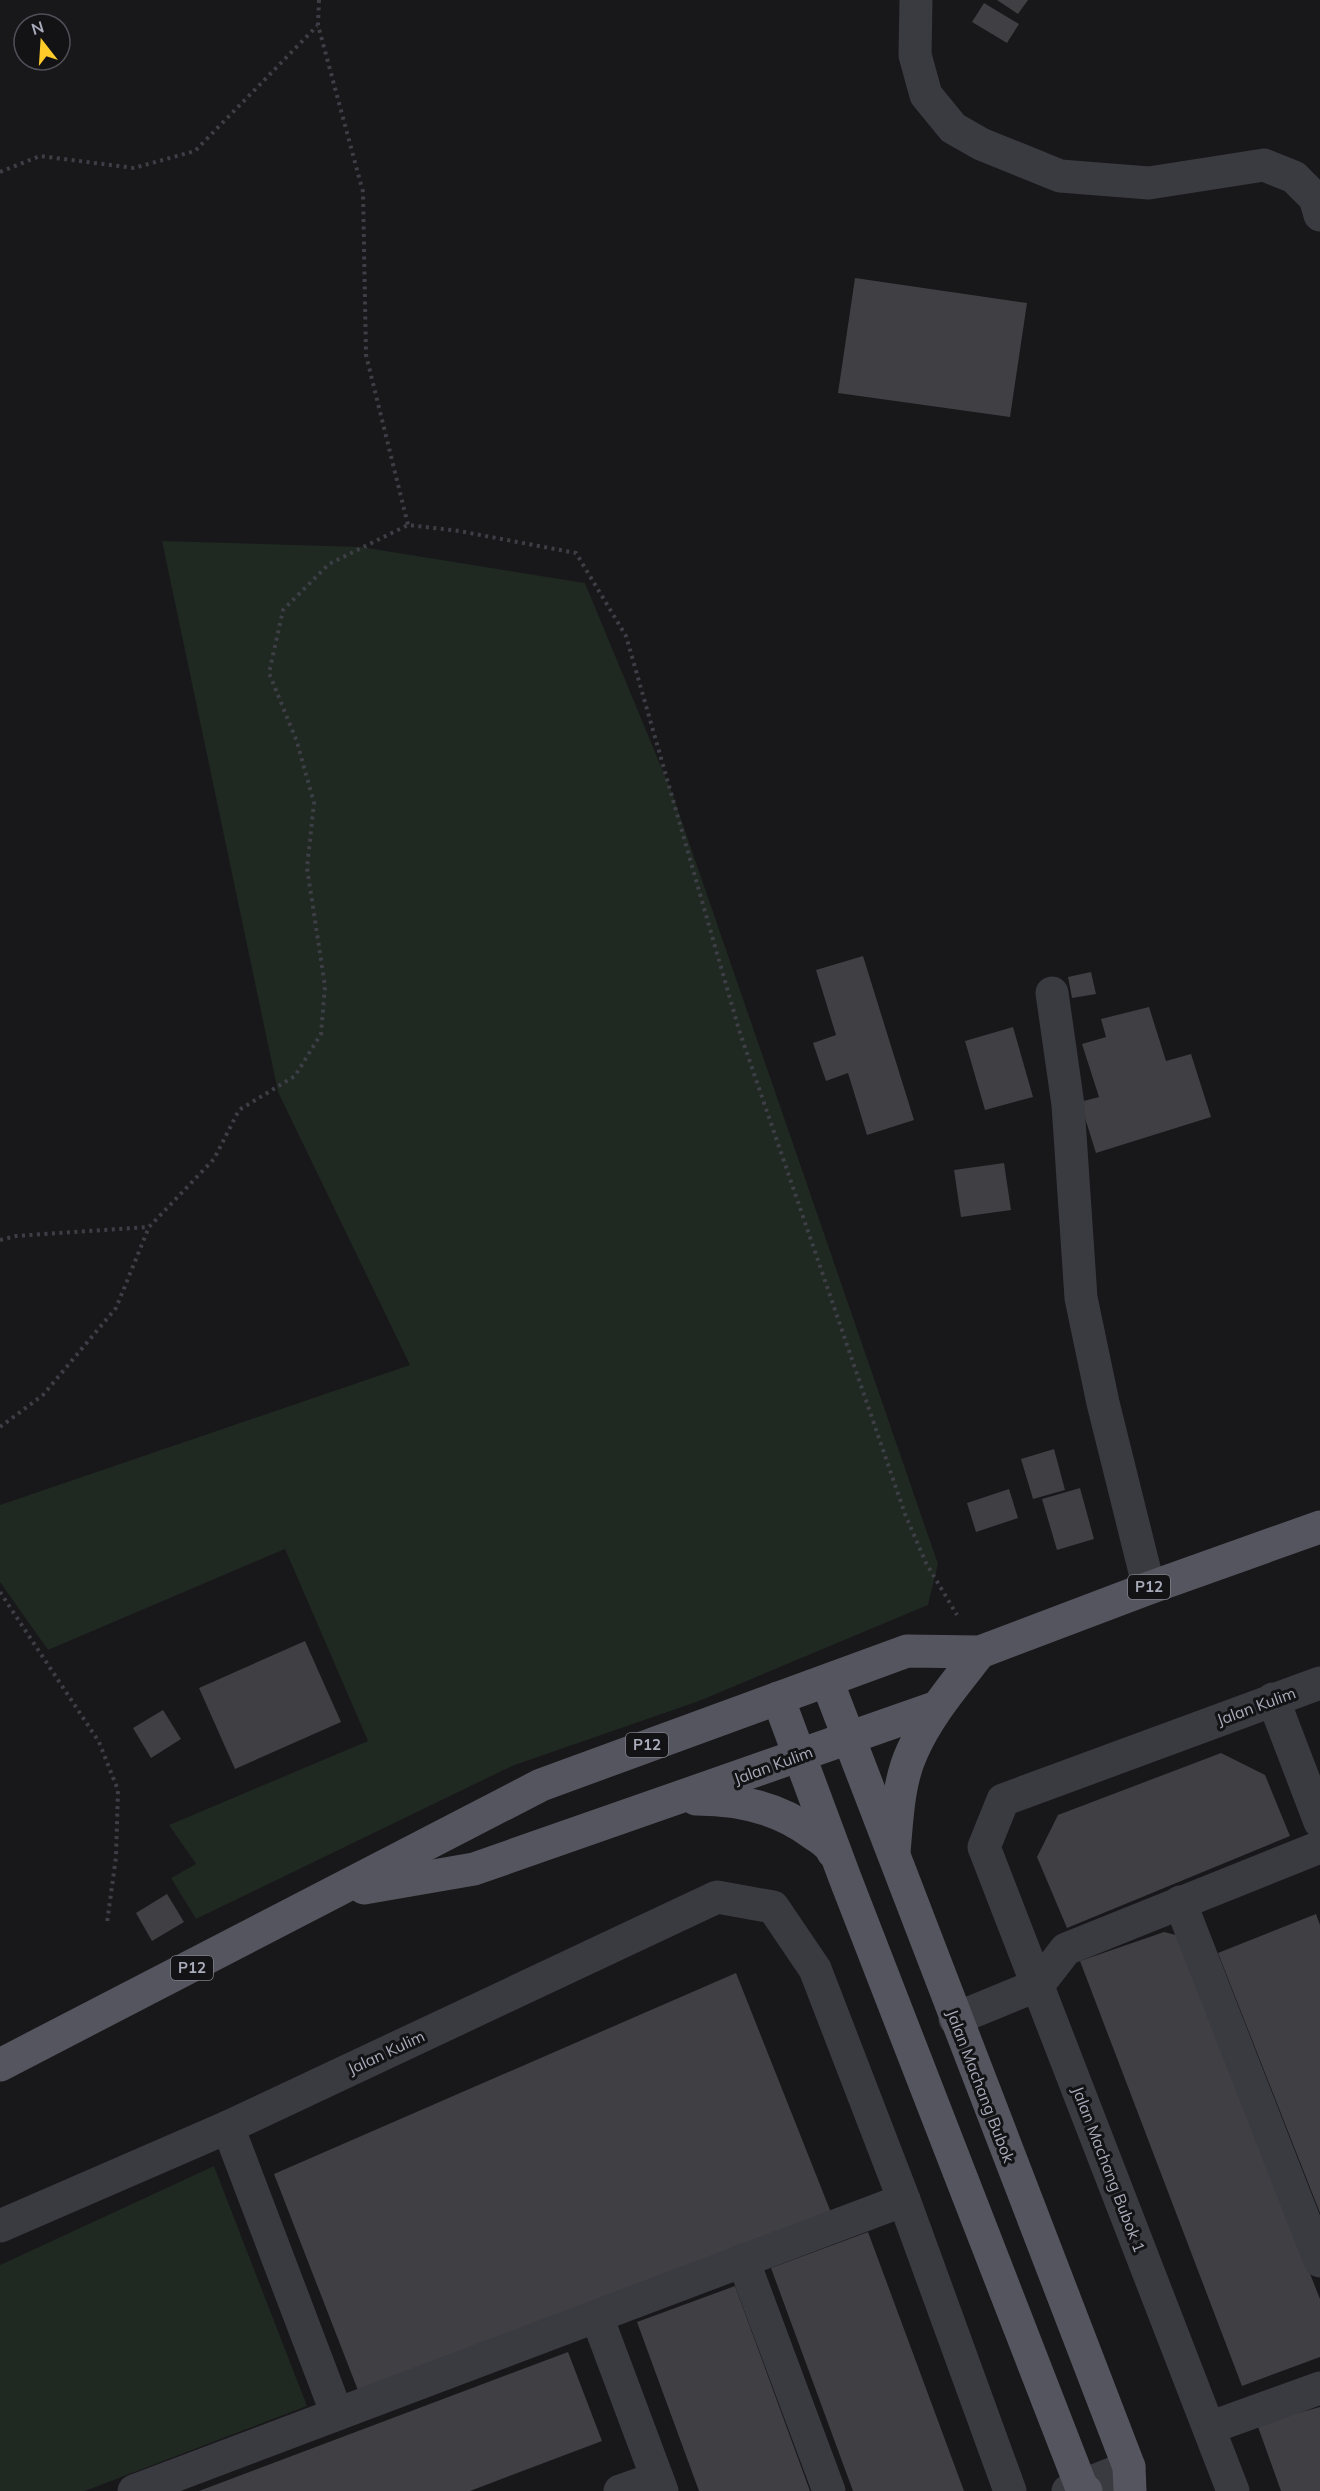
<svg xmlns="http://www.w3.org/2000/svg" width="1320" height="2491" font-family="Mulish,sans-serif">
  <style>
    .green { fill: #1f2821 }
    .building { fill: #3f3f44 }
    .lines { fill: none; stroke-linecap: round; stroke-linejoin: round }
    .path { stroke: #3e3f46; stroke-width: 4; stroke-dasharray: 3 4.5; stroke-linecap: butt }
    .minor { stroke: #3a3a41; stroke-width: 33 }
    .major { stroke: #54555e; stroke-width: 33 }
    .labels { text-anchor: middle; stroke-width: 6; stroke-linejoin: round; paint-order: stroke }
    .shield { fill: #131215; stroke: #7c7e88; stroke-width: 1.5 }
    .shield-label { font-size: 15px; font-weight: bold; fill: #a9acba }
    .street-label { font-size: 16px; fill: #a9acba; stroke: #131215 }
  </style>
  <rect width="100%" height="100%" fill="#18171a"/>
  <!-- green -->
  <g class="green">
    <path d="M162,541L361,547L585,583L672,793L938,1564L928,1605L699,1701L512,1766L196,1919L171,1878L196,1864L169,1825L368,1741L285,1549L48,1650L0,1582V1505L410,1365L278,1092Z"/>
    <path d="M214,2166L307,2406L85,2491H0V2265Z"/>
  </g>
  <!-- building -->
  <g class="building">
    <path d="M997,0H1028L1018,14Z"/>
    <path d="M984,3L1019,24L1007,43L972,22Z"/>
    <path d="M855,278L1027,303L1010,417L838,393Z"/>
    <path d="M863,956L914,1120L867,1135L848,1073L826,1081L813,1043L836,1035L816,970Z"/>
    <path d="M1091,972L1096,994L1072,998L1068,977Z"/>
    <path d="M1149,1007L1166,1061L1191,1054L1211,1117L1096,1153L1080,1102L1099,1097L1082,1044L1106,1037L1101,1019Z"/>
    <path d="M1013,1027L1033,1097L985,1110L965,1041Z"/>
    <path d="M1004,1163L1011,1210L961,1217L954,1170Z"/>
    <path d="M1054,1449L1065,1490L1033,1499L1021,1459Z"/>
    <path d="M1080,1488L1094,1539L1057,1550L1042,1499Z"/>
    <path d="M1009,1489L1018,1518L976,1532L967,1503Z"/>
    <path d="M305,1641L341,1722L235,1769L199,1688Z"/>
    <path d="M163,1710L181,1739L151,1758L133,1728Z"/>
    <path d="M1221,1753L1265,1775L1290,1836L1067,1928L1037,1857L1058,1815Z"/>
    <path d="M167,1894L184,1922L152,1941L136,1913Z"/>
    <path d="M1316,1914L1320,1925V2213L1218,1953Z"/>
    <path d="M1164,1932L1176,1935L1320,2299V2357L1242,2386L1080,1961Z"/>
    <path d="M736,1973L832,2215L359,2393L274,2174Z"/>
    <path d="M868,2232L964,2491H853L771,2268Z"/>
    <path d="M735,2286L810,2491H699L637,2322Z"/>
    <path d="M568,2352L602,2441L470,2491H199Z"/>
    <path d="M1320,2407V2491H1281L1257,2424Z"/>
  </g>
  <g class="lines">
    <!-- path -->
    <g class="path">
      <path d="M319,0L318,25L363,192L366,355L408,525"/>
      <path d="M0,172L40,156L134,168L195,151L317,26"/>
      <path d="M0,1240L16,1236L148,1227"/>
      <path d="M0,1427L43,1395L116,1308L149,1227L214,1159L239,1110L295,1076L321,1034L325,986L307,868L314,803L297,742L269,673L283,610L329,564L408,525L459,531L576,553L626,636L739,1030L905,1514L926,1563L957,1615"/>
      <path d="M0,1592L99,1742L118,1790L116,1857L107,1923"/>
    </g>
    <!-- minor -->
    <g class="minor">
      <path d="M916,0L915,55L926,95L953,128L981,144L1060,176L1149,183L1264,165L1294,177L1315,198L1320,215"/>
      <path d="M1052,993L1068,1105L1081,1298L1103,1403L1149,1588"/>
      <path d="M1273,1699L1320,1822"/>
      <path d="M1180,1902L1320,2261"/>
      <path d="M955,2019L1038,1985L1066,1949L1320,1847"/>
      <path d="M228,2127L337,2414"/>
      <path d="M0,2226L228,2127L717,1897L773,1907L815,1969L904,2200L1010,2491"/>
      <path d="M743,2260L829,2491"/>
      <path d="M597,2317L662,2491"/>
      <path d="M1209,2428L1320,2388"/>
      <path d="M134,2491L904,2200"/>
      <path d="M620,2491L657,2478"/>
      <path d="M1068,2491L1129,2467"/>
      <path d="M1233,2491L984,1847L1003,1800L1320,1683"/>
    </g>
    <!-- major -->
    <g class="major">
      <path d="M827,1681L1129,2467L1130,2491"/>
      <path d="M778,1698L845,1878L1081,2486L1086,2491"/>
      <path d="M696,1799C738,1799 778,1807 812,1833C820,1838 829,1843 833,1852"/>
      <path d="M894,1852C897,1820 898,1782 912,1752C928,1715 956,1683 980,1652"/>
      <path d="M364,1888L474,1869L937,1707"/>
      <path d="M0,2065L541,1785L907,1651L980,1652L1149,1588L1320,1527"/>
    </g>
  </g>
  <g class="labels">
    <!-- shield labels -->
    <g class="shield">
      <rect x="1128" y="1575" width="42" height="24" rx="4.5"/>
      <rect x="626" y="1733" width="42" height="24" rx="4.5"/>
      <rect x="171" y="1956" width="42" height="24" rx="4.5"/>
    </g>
    <g class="shield-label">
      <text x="1149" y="1592">P12</text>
      <text x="647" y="1750">P12</text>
      <text x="192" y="1973">P12</text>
    </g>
    <!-- street labels -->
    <g class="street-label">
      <text transform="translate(1256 1706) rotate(-20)" y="6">Jalan Kulim</text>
      <text transform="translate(773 1765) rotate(-20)" y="6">Jalan Kulim</text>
      <text transform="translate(386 2052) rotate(-25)" y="6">Jalan Kulim</text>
      <text transform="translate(981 2086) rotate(69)" y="6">Jalan Machang Bubok</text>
      <text transform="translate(1109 2169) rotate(69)" y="6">Jalan Machang Bubok 1</text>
    </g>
  </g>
  <!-- north arrow -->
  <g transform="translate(42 42) rotate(343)"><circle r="28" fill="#131215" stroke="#4f5057" stroke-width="1.5"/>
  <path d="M0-4.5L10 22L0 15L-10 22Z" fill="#ffcc2a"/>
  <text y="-9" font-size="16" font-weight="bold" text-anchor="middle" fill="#a9acba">N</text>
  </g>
</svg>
